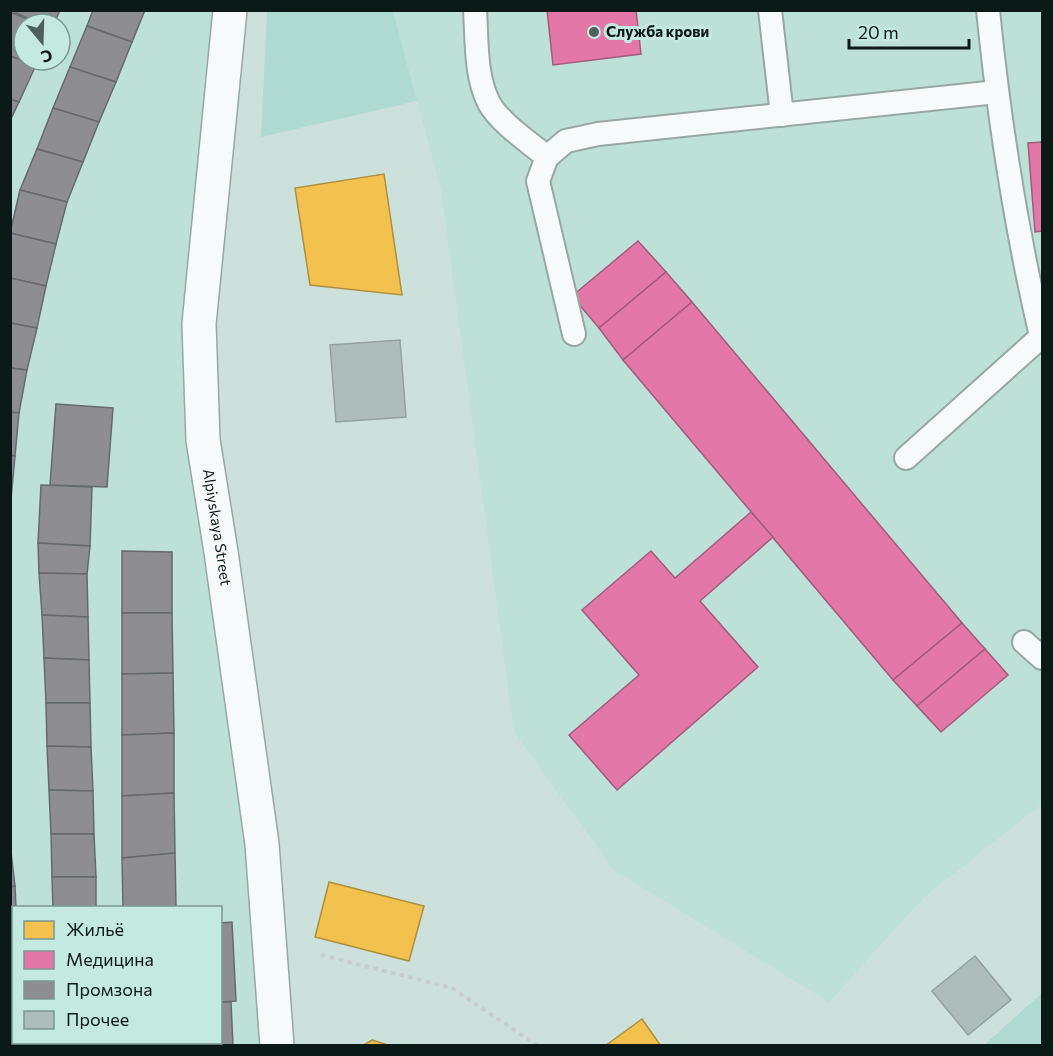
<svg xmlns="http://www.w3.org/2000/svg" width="1053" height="1056" font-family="Commissioner,sans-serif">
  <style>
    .built { fill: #bde0d8; fill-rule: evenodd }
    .green { fill: #afdad1 }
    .homes { fill: #f2c14e; stroke: #ad8f3e; stroke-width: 1.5 }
    .health { fill: #e377a8; stroke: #a25b7c; stroke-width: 1.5 }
    .industry { fill: #8d8d92; stroke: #666a6d; stroke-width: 1.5 }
    .building { fill: #adbdba; stroke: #92a29e; stroke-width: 1.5 }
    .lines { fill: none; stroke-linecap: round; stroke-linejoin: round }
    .service-casing { stroke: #97a8a4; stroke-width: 26 }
    .tertiary-casing { stroke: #97a8a4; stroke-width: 36 }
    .path { stroke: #c6cdcb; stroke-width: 4; stroke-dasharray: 4.5 4.5; stroke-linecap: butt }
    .service { stroke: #f7fafa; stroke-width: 22 }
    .tertiary { stroke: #f7fafa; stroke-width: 33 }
    .poi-dot { fill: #4f605c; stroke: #c4e9e1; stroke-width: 2 }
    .labels { text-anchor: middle; stroke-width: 6; stroke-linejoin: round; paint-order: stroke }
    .poi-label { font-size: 15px; font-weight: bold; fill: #0c1a17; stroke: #c4e9e1; text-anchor: start }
    .street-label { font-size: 15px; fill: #0c1a17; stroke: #c4e9e1 }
  </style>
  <rect width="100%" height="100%" fill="#cce1dc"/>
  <!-- built -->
  <g class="built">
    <path d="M10,11H235L199,358L285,1045H11ZM24,24H60V60H24ZM14,908H220V1042H14Z"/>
    <path d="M393,11H1042V804L924,897L829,1002L614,870L514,732L441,190Z"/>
  </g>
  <!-- green -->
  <g class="green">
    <path d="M267,11H393L417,101L261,137Z"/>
    <path d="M1042,993V1045H984Z"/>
  </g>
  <!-- homes -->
  <g class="homes">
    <path d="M384,174L402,295L310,285L295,188Z"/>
    <path d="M329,882L424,906L409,961L315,937Z"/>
    <path d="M642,1019L661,1046H605Z"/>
    <path d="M372,1040L391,1046H362Z"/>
  </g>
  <!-- health -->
  <g class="health">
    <path d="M547,10H636L641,54L553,65Z"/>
    <path d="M1042,142V231L1035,232L1028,143Z"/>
    <path d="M638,241L666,272L599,328L572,296Z"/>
    <path d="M666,272L692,302L623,360L599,328Z"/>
    <path d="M692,302L962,623L893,680L623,360Z"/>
    <path d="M751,512L773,537L700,601L758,667L617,790L569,735L639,675L582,610L651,551L675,578Z"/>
    <path d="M962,623L985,649L917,706L893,680Z"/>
    <path d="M985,649L1008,675L941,732L917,706Z"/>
  </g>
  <!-- industry -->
  <g class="industry">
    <path d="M10,10H60L54,24H40Z"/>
    <path d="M93,10H145L132,42L87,26Z"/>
    <path d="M10,12L40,24H24V60H38L36,65L10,56Z"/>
    <path d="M87,26L132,42L116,82L70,67Z"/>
    <path d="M10,56L36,65L19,102L10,99Z"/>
    <path d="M70,67L116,82L99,122L53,108Z"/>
    <path d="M10,99L19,102L10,121Z"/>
    <path d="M53,108L99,122L83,162L37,149Z"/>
    <path d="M37,149L83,162L67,202L20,190Z"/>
    <path d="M20,190L67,202L56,244L10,233Z"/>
    <path d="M10,233L56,244L46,286L10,278Z"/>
    <path d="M10,278L46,286L37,328L10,323Z"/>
    <path d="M10,323L37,328L27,370L10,368Z"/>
    <path d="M10,368L27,370L19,413L10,412Z"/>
    <path d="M56,404L113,408L107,487L50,485Z"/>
    <path d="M10,412L19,413L15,456L10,455Z"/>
    <path d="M10,455L15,456L11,499H10Z"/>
    <path d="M41,485L92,487L90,546L38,543Z"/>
    <path d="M38,543L90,546L87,574L39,573Z"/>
    <path d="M122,551L172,552V613H122Z"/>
    <path d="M39,573L87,574L88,617L42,615Z"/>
    <path d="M122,613H172L173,673L122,674Z"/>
    <path d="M42,615L88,617L89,660L44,658Z"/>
    <path d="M44,658L89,660L90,703H46Z"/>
    <path d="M173,673L174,733L122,735V674Z"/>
    <path d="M46,703H90L91,747L47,746Z"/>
    <path d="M174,733V793L122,796V735Z"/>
    <path d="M47,746L91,747L93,791L49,790Z"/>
    <path d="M49,790L93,791L94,834H51Z"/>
    <path d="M174,793L175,853L122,858V796Z"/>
    <path d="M51,834H94L96,877H52Z"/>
    <path d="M10,843L15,886L10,887Z"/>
    <path d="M175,853L176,908H123L122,858Z"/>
    <path d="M52,877H96V908H53Z"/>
    <path d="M15,886L16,908H14V930H10V887Z"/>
    <path d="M232,922L236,1001L220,1002V923Z"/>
    <path d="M220,1002H231L233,1046H139V1042H220Z"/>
    <rect x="58" y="1042" width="43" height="4"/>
  </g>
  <!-- building -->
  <g class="building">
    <path d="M400,340L406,417L336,422L330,345Z"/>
    <path d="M975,956L1011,1000L968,1035L932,991Z"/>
  </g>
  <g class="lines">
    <defs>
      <g id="service">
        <path d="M475,10C477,40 475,76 489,103C499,122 530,143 547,157"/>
        <path d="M770,10L782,115"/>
        <path d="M988,10C999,120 1016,229 1041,336"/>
        <path d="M574,334L538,181L547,157L566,141L598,134L997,92"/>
        <path d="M906,458L1042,336"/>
        <path d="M1024,642L1042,658"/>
      </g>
      <g id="tertiary">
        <path id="s1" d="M230,10L199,324L203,440L221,552L262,844L277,1046"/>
      </g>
    </defs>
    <!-- service casing -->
    <use href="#service" class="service-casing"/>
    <!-- tertiary casing -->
    <use href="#tertiary" class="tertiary-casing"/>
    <!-- path -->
    <path class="path" d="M321,955L452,988L538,1046"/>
    <!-- service -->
    <use href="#service" class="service"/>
    <!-- tertiary -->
    <use href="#tertiary" class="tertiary"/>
  </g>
  <!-- markers -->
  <circle class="poi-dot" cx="594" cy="32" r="6"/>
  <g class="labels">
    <!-- poi labels -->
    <g class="poi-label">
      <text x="606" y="37">Служба крови</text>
    </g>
    <!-- street labels -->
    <g class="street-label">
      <text dy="5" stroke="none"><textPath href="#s1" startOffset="520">Alpiyskaya Street</textPath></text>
    </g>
  </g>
  <!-- border -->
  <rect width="1053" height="1056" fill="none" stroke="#0c1a17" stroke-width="24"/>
  <!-- legend -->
  <rect x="12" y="906" width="210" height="138" fill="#c4e9e1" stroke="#7a9690" stroke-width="1.5"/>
  <rect x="24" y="921" width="30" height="18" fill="#f2c14e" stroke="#7a9690" stroke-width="1.5"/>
  <text x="66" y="936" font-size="18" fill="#0c1a17">Жильё</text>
  <rect x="24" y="951" width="30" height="18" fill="#e377a8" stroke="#7a9690" stroke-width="1.5"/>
  <text x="66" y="966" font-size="18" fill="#0c1a17">Медицина</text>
  <rect x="24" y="981" width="30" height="18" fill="#8d8d92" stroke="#7a9690" stroke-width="1.5"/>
  <text x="66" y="996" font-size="18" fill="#0c1a17">Промзона</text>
  <rect x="24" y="1011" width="30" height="18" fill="#adbdba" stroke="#7a9690" stroke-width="1.5"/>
  <text x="66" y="1026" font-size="18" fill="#0c1a17">Прочее</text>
  <!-- north arrow -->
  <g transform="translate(42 42) rotate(161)"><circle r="28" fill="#c4e9e1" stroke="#7a9690" stroke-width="1.5"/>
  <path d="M0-4.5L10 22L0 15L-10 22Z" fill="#4f605c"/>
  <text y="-9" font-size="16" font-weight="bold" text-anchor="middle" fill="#0c1a17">С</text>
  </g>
  <!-- scale -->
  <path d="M849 39v9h120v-9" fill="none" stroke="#0c1a17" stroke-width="3"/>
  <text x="858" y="39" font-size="18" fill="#0c1a17" stroke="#c4e9e1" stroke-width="4.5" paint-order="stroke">20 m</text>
</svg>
